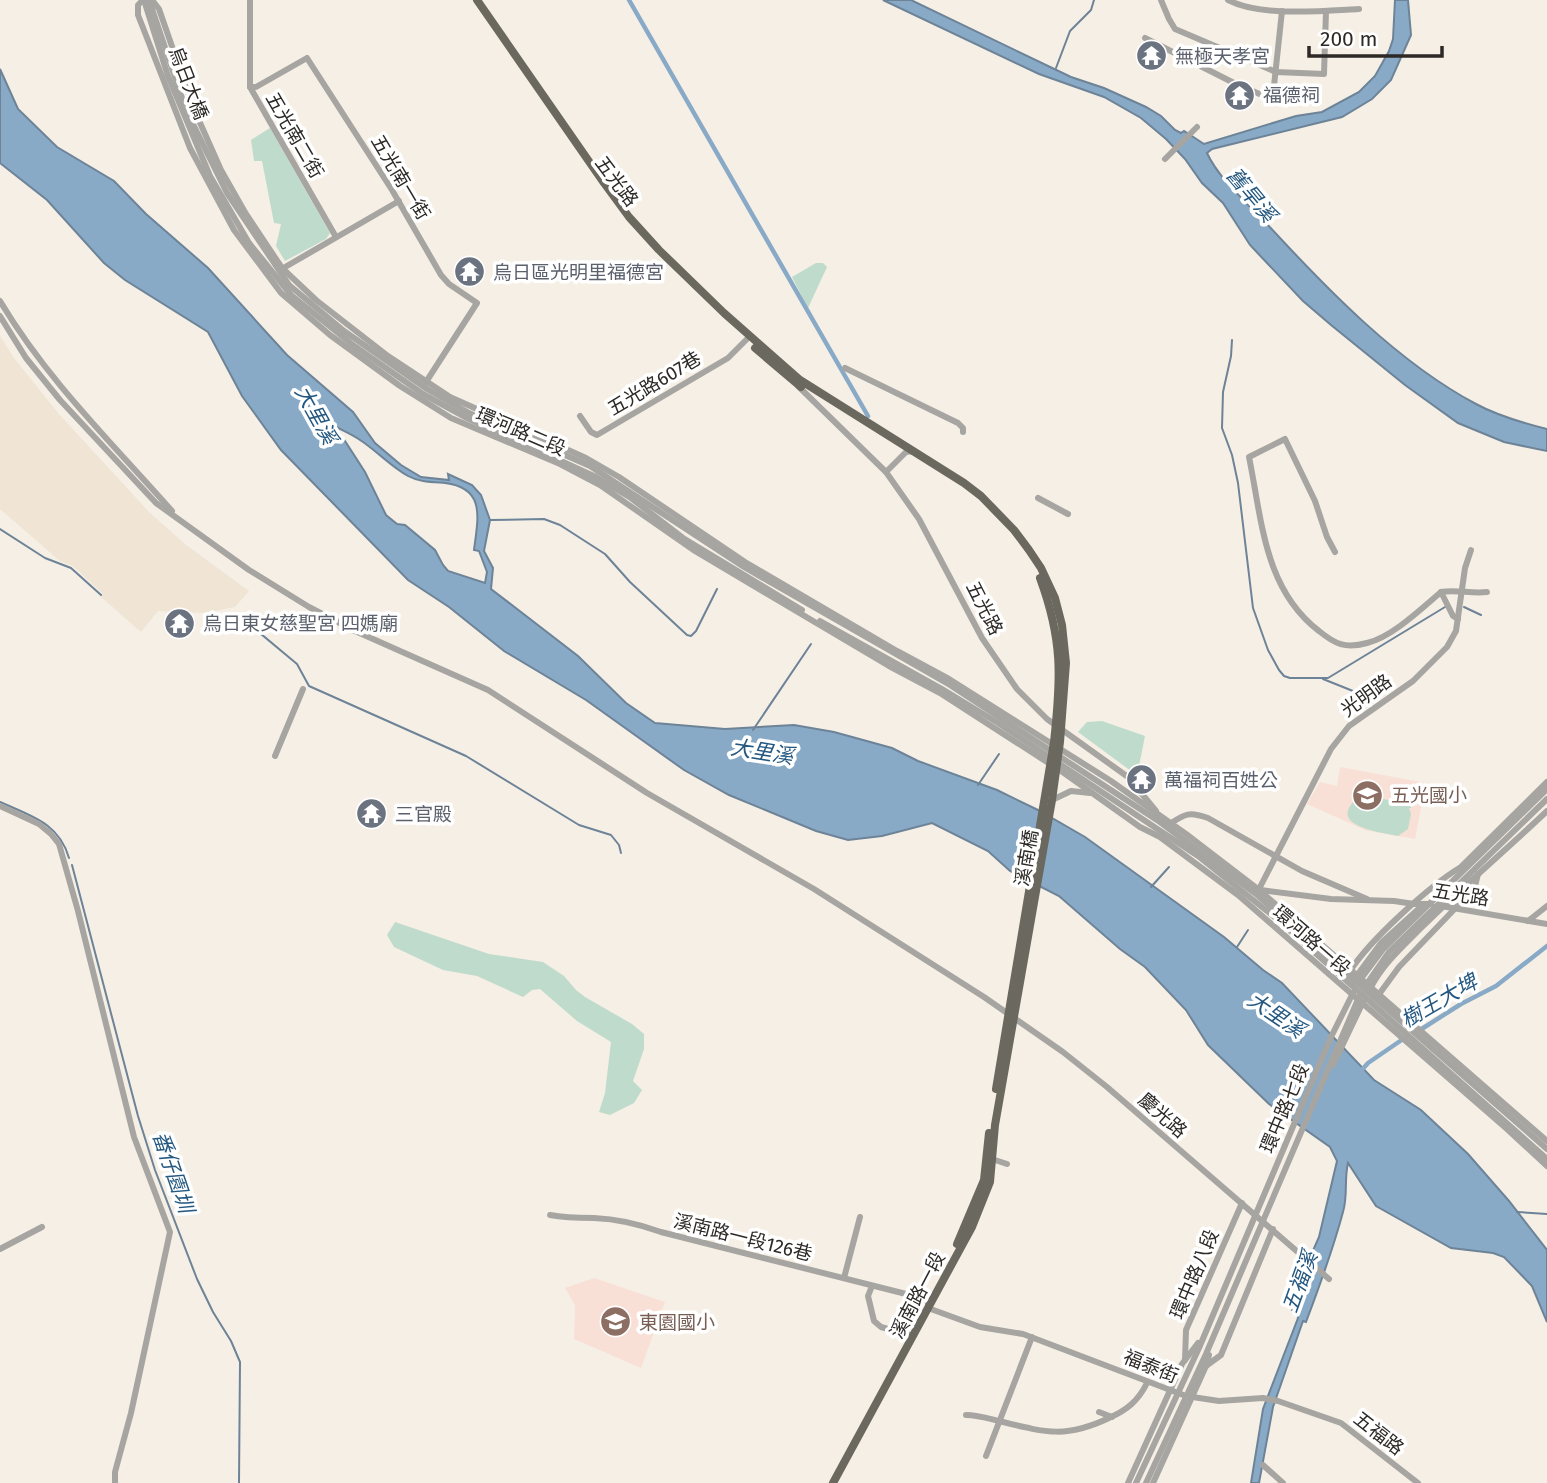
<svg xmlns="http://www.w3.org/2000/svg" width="1547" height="1483" font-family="'Fira Sans','Noto Sans TC',sans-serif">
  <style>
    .built { fill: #f0e5d4 }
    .education { fill: #f9e0d7 }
    .green { fill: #bfdbcc }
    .water { fill: #89aac7; stroke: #6d8397; stroke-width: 2; fill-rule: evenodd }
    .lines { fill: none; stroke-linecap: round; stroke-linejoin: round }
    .stream { stroke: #6d8397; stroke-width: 2 }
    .canal { stroke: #89aac7; stroke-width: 4.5 }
    .minor { stroke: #a7a5a1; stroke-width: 6 }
    .major { stroke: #6b6860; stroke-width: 8 }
    .labels { text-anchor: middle; stroke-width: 7; stroke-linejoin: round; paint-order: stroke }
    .worship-label { font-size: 19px; fill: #5b616d; stroke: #fff; text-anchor: start }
    .street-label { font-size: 19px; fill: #2c2926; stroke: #fff }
    .education-label { font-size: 19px; fill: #785e54; stroke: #fff; text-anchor: start }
    .water-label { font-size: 21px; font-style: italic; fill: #255880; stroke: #fff }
  </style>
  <rect width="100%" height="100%" fill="#f6efe5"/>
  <!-- built -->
  <path class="built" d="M0,336L14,358L58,413L149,512L185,544L249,591L235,607L206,613L158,611L141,632L100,596L102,593L73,566L60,561L0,509Z"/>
  <!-- education -->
  <g class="education">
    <path d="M1340,767L1426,783L1415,839L1365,830L1307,804L1320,782L1337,786Z"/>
    <path d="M594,1278L665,1302L641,1368L574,1339L575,1305L565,1288Z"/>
  </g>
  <!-- green -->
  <g class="green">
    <path d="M270,128L330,233L326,239L285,261L276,246L281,224L274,223L262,161H254L251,140Z"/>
    <path d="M816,263H823L827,267L808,308L792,277Z"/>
    <path d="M1102,721L1145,736L1139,766L1131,771L1078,732L1087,722Z"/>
    <path d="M1361,795L1411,804V808H1409L1411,814L1408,829L1398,836C1378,832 1322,825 1361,795Z"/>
    <path d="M395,922L489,954L543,962L564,976L576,990L585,997L632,1024L644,1034V1049L633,1081L642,1090L634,1103L610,1115L599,1112L605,1093L611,1042L577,1021L540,989L532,990L523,997L477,976L443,970L394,947L387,935Z"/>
  </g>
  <!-- water -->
  <g class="water">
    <path d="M883,0H911L1071,77L1104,88L1146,107L1161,116L1175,130L1181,133L1184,131L1204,144L1296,116L1322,112L1359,92L1375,76L1389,51L1393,39L1395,0H1408L1411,35L1391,80L1372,99L1342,117L1212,149L1207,153C1219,179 1246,202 1266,223C1326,288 1397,362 1476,404C1498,416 1523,423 1547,429V451L1504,442L1458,423L1405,385L1331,325L1303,301L1250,245L1223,203L1202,183L1185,159L1166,139L1141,118L1104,97L1039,74Z"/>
    <path d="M0,69L18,109L57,147L114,181L146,214L208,268L287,355L353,412L375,443L401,465L421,477L449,480L448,474L472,485L481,495L490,520L484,551L493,568L491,589L578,656L626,703L655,723L725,729L794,725L834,732L892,748L918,761L997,790L1038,810L1085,837L1224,937L1263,970L1282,983L1374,1080L1421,1110L1468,1154L1509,1201L1547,1250V1322L1532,1286L1504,1257L1493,1253L1451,1248L1376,1206L1348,1163C1344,1179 1348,1196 1343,1212C1333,1249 1320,1285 1306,1322L1303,1321L1273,1407L1259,1483H1251L1263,1409L1298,1318L1297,1312L1292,1310L1307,1264L1319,1237L1337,1161L1330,1147L1269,1104L1208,1045L1186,1010L1145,967L1120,949L1059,896L1010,871L988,851L932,823L882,836L848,840L816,831L729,795L684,770L586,700L504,651L449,607L408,580L281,450L242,396L208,332L125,280L104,263L47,200L0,163ZM336,427C344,431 353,435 360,440C377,451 390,466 408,476C419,482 432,482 445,483C486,488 478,518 474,550L479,551L487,572L485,583L448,571L443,565L435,550L405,525L397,524L386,515L365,472Z"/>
  </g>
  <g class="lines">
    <!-- stream -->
    <g class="stream">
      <path d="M1056,68L1070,31L1091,10L1094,0"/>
      <path d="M1232,340L1231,356L1223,392L1222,428L1232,455L1238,483L1253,608L1268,650L1279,670L1284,676L1290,678H1328L1445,607"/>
      <path d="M490,520L544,519L560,525L605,554L630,582L687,635L691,636L696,631L717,589"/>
      <path d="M0,529L45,558L71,568L101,595"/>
      <path d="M1464,607L1481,615"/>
      <path d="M237,614L297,664L309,686L466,756L579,825L611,835L619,845L621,853"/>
      <path d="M1323,679L1373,699"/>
      <path d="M753,730L811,644"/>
      <path d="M978,785L999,754"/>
      <path d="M0,802C31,816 59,823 69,858"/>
      <path d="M72,865L138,1116L155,1170L197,1279L213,1312L231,1341L240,1362L239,1483"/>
      <path d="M1151,887L1169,867"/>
      <path d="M1237,947L1248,930"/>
      <path d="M1517,1212L1547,1214"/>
    </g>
    <!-- canal -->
    <g class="canal">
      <path d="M629,0L868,416"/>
      <path d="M1420,1030L1461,1004L1496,986L1547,946"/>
      <path d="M1360,1072L1368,1063L1406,1037"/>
    </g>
    <!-- minor -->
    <g class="minor">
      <path d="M143,0L138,5V15L190,148L234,230L281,293L330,335L400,386L451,418L560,464L600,485L695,551L889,666L940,693L1064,773L1140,827L1160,837L1238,895L1507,1129L1547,1166"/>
      <path d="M144,0L168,76L210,176L249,243L291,295L353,345L423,394L467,418L596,477L631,498L683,538L802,610"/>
      <path d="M149,0L186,110L227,193L289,285L344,331L427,389L469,413L590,466L744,567L950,685L1160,822L1256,894L1547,1149"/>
      <path d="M152,0L159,9L193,107L221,170L246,214L282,268L316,300L388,356L450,397L586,458L619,477L745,562L897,651L949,679L1111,781L1186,834L1259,890L1547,1141"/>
      <path d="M250,0V87L336,237"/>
      <path d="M1161,0L1169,19L1175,29L1276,72L1324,74L1326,11"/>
      <path d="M1228,0C1261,17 1322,11 1359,9"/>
      <path d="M1145,38L1236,84L1269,98L1273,95L1282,11"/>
      <path d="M250,87H256L307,58L392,190L441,275L449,284L477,303L426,382"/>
      <path d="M1165,159L1197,127"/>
      <path d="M280,270L399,201"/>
      <path d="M0,301C47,380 112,443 172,511"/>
      <path d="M0,316L26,358L60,400L156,503L249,570L309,607L355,631L488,690L647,793L814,889L984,997L1063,1052L1107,1087L1329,1279"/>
      <path d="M845,368L958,423L963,428V432"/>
      <path d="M798,386L886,472L919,519L982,638L1017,689L1047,719L1128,777L1156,811"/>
      <path d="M580,416L591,432L597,435L728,358L746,340"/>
      <path d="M886,472L906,452L914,451"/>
      <path d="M1038,498L1068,514"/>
      <path d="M1335,552L1327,537L1315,501L1285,439L1249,457C1262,520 1264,589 1319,631C1335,644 1345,649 1367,643C1392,637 1421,609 1441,592C1456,589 1471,594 1487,592"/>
      <path d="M1441,592L1453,616L1458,619"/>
      <path d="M820,621L942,689L998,723L1198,856L1277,919L1547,1159"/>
      <path d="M275,756L303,689"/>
      <path d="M1052,800L1071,791L1090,793"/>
      <path d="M0,806L39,824L51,834L59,844L78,911L134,1137L170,1232L131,1413L115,1472V1483"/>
      <path d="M1168,825C1185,814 1188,811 1208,818L1302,871L1367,899"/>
      <path d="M1261,890L1331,899L1394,901L1414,904H1431"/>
      <path d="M1258,891L1331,749L1349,726L1413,681L1447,647L1456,631L1465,568L1471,550"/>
      <path d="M1441,906L1547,924"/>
      <path d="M1528,921L1547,906"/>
      <path d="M1350,971C1370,940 1429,886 1461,867L1547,782"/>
      <path d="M1355,978L1381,943L1424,904"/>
      <path d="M1360,980L1384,948L1547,789"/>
      <path d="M1366,985L1389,952L1547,799"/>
      <path d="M1370,989C1382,965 1402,947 1421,928C1462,887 1506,850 1547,811"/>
      <path d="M1377,997L1399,967L1468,895L1475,886L1478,874"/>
      <path d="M1333,1065L1363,1002"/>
      <path d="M992,1159L1007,1164"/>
      <path d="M550,1215C565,1218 579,1218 594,1218C618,1219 639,1224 661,1232L918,1297L928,1301V1308L980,1327L1023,1334L1186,1396L1219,1401L1263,1398L1278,1401L1341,1423L1418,1483"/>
      <path d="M0,1249L42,1227"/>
      <path d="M844,1278L860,1217"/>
      <path d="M872,1286L868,1296L874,1321L881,1327L909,1335"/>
      <path d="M1185,1360L1186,1330L1242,1203"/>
      <path d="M1206,1366L1221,1355L1273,1229"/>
      <path d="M1099,1412L1112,1417"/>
      <path d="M966,1415C979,1415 990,1419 1003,1422C1047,1433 1067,1438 1109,1418C1127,1410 1138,1401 1147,1383"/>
      <path d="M986,1456L1032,1337"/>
      <path d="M1263,1465L1283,1483"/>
      <path d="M1128,1483L1182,1364L1198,1343"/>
      <path d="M1136,1483L1199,1348L1331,1037L1353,993"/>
      <path d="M1146,1483L1206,1354L1359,997"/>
      <path d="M1153,1483L1206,1366L1209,1355"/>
    </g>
    <!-- major -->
    <g class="major">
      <path d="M477,0L604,183L629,217L659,250L724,313L800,380L964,483L981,496L1014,530L1029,550L1041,568L1055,598L1062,625L1066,663L1060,742L1052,800L995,1125L990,1182L972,1227L833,1483"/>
      <path d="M755,348L801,387"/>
      <path d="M996,1089L1054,742C1061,678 1063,640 1040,578"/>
      <path d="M957,1244L984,1180L989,1133"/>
    </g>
  </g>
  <!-- icons -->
  <defs>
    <symbol id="temple-disc" viewBox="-11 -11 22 22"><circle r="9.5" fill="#6b7280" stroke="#fff"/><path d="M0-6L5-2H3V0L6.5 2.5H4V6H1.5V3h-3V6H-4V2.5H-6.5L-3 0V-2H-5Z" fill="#fff"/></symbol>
    <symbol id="school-disc" viewBox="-11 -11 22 22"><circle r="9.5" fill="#8d6e63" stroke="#fff"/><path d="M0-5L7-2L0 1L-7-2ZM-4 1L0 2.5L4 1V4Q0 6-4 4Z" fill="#fff"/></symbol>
  </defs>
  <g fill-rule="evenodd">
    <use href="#temple-disc" x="1134" y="38" width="35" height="35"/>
    <use href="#temple-disc" x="1222" y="78" width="35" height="35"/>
    <use href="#temple-disc" x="452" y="254" width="35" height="35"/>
    <use href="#temple-disc" x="162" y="606" width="35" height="35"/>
    <use href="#temple-disc" x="1124" y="762" width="35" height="35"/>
    <use href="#school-disc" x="1350" y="778" width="35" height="35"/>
    <use href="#temple-disc" x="354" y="796" width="35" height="35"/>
    <use href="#school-disc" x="598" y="1304" width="35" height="35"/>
  </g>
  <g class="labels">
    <!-- worship labels -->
    <g class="worship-label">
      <text x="1175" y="63">無極天孝宮</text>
      <text x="1263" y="102">福德祠</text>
      <text x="493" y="279">烏日區光明里福德宮</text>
      <text x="203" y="630">烏日東女慈聖宮 四媽廟</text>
      <text x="1164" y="787">萬福祠百姓公</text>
      <text x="395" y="821">三官殿</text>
    </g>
    <!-- street labels -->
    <g class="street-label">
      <text transform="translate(189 83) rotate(69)" y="7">烏日大橋</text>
      <text transform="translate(295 135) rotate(60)" y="7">五光南二街</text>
      <text transform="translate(401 177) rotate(59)" y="7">五光南一街</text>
      <text transform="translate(617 181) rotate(53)" y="7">五光路</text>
      <text transform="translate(654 383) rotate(-31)" y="7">五光路607巷</text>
      <text transform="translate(521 431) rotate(23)" y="7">環河路二段</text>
      <text transform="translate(985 608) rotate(63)" y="7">五光路</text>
      <text transform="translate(1366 695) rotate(-36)" y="7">光明路</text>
      <text transform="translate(1026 858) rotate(-80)" y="7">溪南橋</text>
      <text transform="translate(1461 894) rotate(9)" y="7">五光路</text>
      <text transform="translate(1312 940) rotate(41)" y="7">環河路一段</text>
      <text transform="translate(1284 1108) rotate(-67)" y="7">環中路七段</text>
      <text transform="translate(1163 1115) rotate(41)" y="7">慶光路</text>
      <text transform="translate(743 1237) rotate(14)" y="7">溪南路一段126巷</text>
      <text transform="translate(1194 1274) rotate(-67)" y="7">環中路八段</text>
      <text transform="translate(917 1295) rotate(-62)" y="7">溪南路一段</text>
      <text transform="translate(1151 1366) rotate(22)" y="7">福泰街</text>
      <text transform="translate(1379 1433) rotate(38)" y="7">五福路</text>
    </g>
    <!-- education labels -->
    <g class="education-label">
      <text x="1391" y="802">五光國小</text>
      <text x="639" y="1329">東園國小</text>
    </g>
    <!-- water labels -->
    <g class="water-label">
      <text transform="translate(1251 195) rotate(50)" y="7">舊旱溪</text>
      <text transform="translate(316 415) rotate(61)" y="7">大里溪</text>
      <text transform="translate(762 752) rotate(9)" y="7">大里溪</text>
      <text transform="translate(1439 1001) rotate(-30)" y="7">樹王大埤</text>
      <text transform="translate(1276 1015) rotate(34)" y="7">大里溪</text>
      <text transform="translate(173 1172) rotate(71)" y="7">番仔園圳</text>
      <text transform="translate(1300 1282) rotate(-70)" y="7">五福溪</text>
    </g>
  </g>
  <!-- scale -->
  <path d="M1309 46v10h133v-10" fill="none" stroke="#2c2926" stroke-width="3.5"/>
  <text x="1320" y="46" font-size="21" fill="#2c2926" stroke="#ffffff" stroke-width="5" paint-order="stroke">200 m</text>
</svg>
